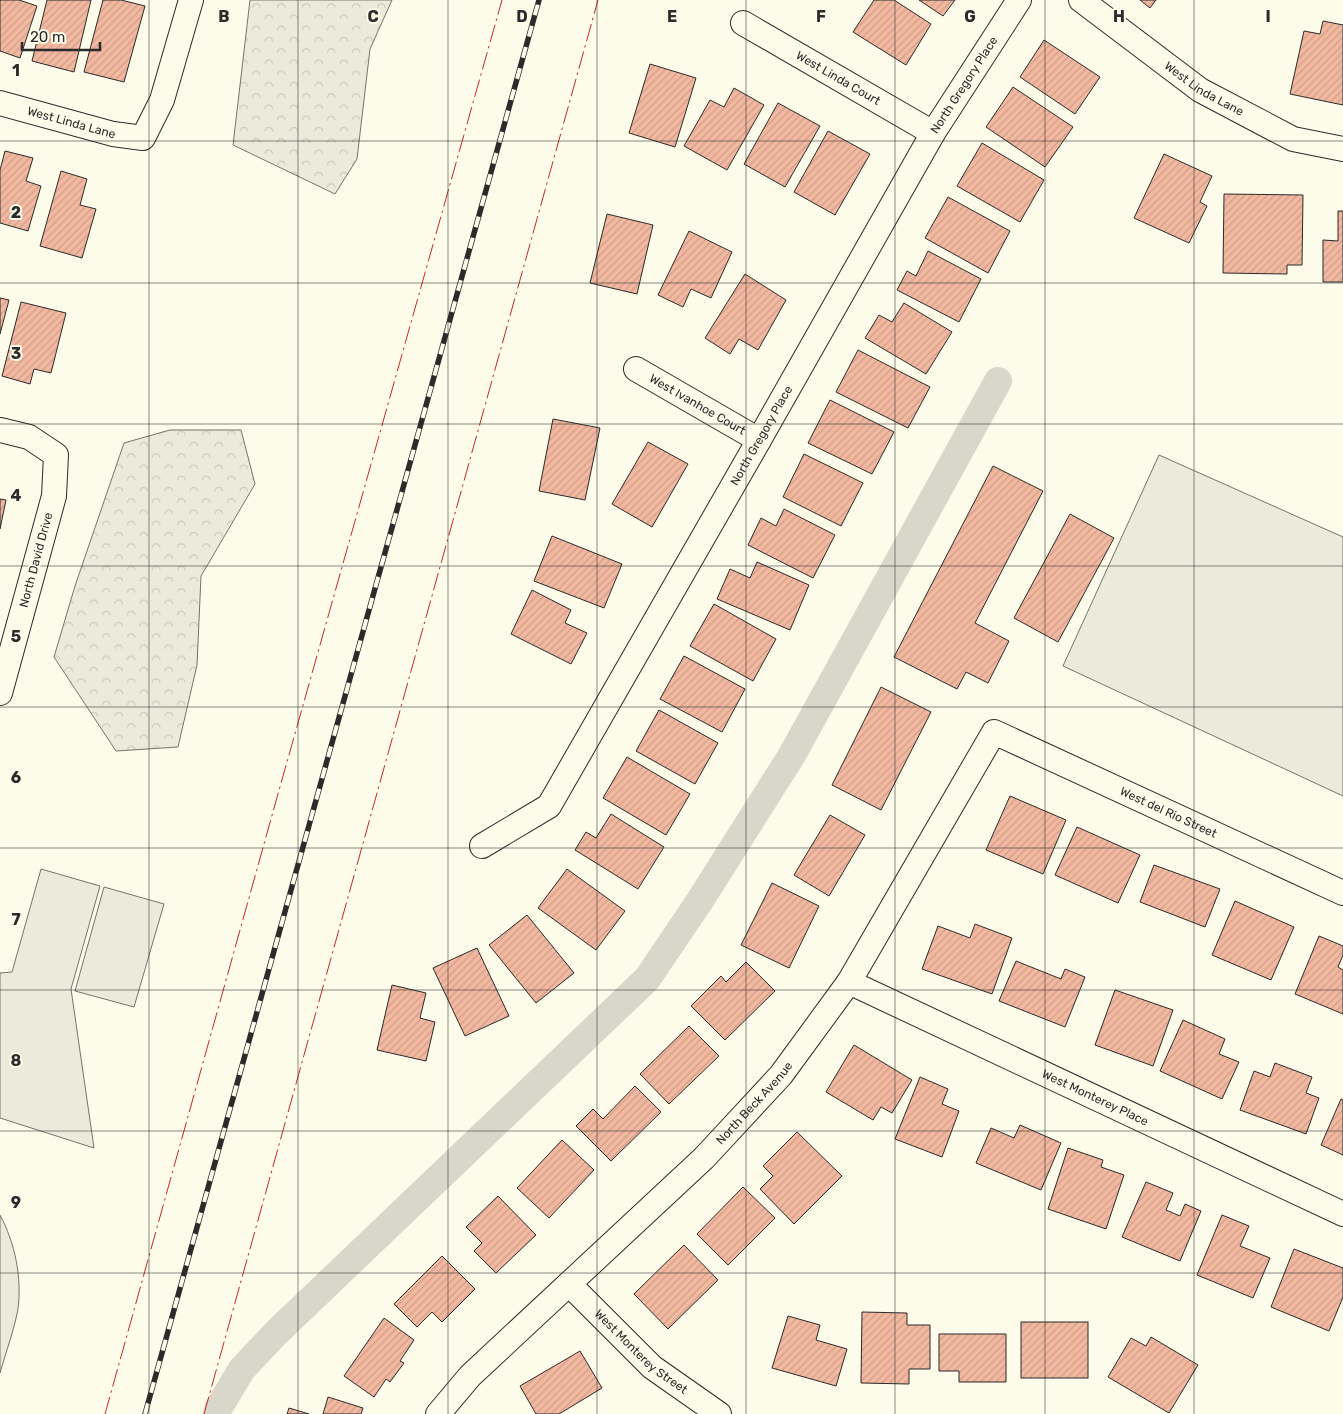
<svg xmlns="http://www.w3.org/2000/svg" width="1343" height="1414" font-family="Rubik,sans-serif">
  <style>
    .forest { fill: url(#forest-crowns); stroke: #74746e }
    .garden { fill: #ecebdb; stroke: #74746e }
    .parking { fill: #eceadb; stroke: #74746e }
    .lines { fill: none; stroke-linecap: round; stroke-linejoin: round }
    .canal { stroke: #d8d7c9; stroke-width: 28 }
    .building { fill: url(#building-hatch); stroke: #2b2b2b }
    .minor-casing { stroke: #2b2b2b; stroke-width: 26 }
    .minor { stroke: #fdfbea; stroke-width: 24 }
    .rail-casing { stroke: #2b2b2b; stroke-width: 5.5 }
    .rail { stroke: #fdfbea; stroke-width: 4; stroke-dasharray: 11; stroke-linecap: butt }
    .power { stroke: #c62828; stroke-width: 1; stroke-dasharray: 18 4 2.5 4; stroke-linecap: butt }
    .grid { fill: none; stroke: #2b2b2b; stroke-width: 1; stroke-opacity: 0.55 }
    .labels { text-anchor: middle; stroke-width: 4; stroke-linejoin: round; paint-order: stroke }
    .street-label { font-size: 12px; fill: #2b2b2b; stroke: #fdfbea }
    .grid-label { font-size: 16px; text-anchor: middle; font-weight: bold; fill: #2b2b2b; stroke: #fdfbea; stroke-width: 4; stroke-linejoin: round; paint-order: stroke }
  </style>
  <defs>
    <pattern id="forest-crowns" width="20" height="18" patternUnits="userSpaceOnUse" patternTransform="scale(1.25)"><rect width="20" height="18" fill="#ecebdb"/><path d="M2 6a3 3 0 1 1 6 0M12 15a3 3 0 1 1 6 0" fill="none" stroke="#cbcabc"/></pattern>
    <pattern id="building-hatch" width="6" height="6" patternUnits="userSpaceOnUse" patternTransform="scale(1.25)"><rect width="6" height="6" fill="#f2b8a0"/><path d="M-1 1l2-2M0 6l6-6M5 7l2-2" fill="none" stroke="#d09e8a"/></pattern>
  </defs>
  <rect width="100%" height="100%" fill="#fdfbea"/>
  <!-- forest -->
  <g class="forest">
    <path d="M250,0H392L370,49L357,159L335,194L233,145Z"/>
    <path d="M170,430H241L255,484L201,576L197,665L178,747L116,751L54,657L75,586L124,443Z"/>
  </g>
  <!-- garden -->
  <g class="garden">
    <path d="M41,869L100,886L71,989L94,1148L0,1118V973L12,972Z"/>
    <path d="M104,887L164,904L134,1007L75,991Z"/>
    <path d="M0,1215C15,1243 22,1277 18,1309C14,1330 6,1352 0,1373Z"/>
  </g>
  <!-- parking -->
  <path class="parking" d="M1159,455L1343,537V796L1063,666Z"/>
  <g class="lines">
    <!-- canal -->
    <path class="canal" d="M217,1414L218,1409L242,1369L277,1332L647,979L699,902L792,755L998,381"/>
  </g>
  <!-- building -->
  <g class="building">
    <path d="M0,0H19L37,6L20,58L0,51Z"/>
    <path d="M47,0H91L74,72L32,61Z"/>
    <path d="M103,0H121L145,6L124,82L84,72Z"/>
    <path d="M874,0H894L931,24L906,65L853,32Z"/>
    <path d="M919,0H955L943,16Z"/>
    <path d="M1140,0H1156L1150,8Z"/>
    <path d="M1323,21L1343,25V105L1290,94L1304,31L1320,34Z"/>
    <path d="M1044,40L1100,77L1075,114L1020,77Z"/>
    <path d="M650,64L696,78L675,147L629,133Z"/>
    <path d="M1013,87L1073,127L1045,167L986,127Z"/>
    <path d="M734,88L764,105L727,170L684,146L710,100L724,107Z"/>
    <path d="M778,103L820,126L785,187L744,164Z"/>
    <path d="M828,131L870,154L835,215L794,192Z"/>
    <path d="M982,143L1044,180L1020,222L957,186Z"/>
    <path d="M5,151L33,158L26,181L41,186L28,231L0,223V170Z"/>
    <path d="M1164,154L1212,176L1200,202L1207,206L1189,243L1134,218Z"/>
    <path d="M61,171L87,179L80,205L96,209L82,258L40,246Z"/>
    <path d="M1224,194L1303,195L1302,265H1287V274L1223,273Z"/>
    <path d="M948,197L1010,231L988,273L925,238Z"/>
    <path d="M1338,211H1343V282H1323V240L1338,241Z"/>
    <path d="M607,214L653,225L637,294L590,283Z"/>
    <path d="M689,231L732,252L711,298L691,289L683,307L658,295Z"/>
    <path d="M928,251L981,279L959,322L897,290L907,271L916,276Z"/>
    <path d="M745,274L786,300L758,350L739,339L730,354L705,338Z"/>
    <path d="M0,298L9,300L0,334Z"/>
    <path d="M21,302L66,313L51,373L34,369L30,384L2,376Z"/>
    <path d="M904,303L952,332L926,374L865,338L879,315L892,322Z"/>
    <path d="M858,350L930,387L908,428L836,392Z"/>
    <path d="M830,400L894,432L872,474L808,443Z"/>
    <path d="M553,419L600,428L585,500L539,491Z"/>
    <path d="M648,442L688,464L652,527L612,504Z"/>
    <path d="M804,454L863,483L841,526L783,497Z"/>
    <path d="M993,466L1043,491L975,623L1009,641L988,683L966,672L957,689L894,657Z"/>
    <path d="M0,499L6,500L0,529Z"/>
    <path d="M784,509L835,535L813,578L748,545L761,518L776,526Z"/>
    <path d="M1070,514L1114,538L1058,642L1014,618Z"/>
    <path d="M552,536L622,564L604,608L534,581Z"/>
    <path d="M757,562L809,585L790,630L717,599L730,569L750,578Z"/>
    <path d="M532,590L571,610L565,623L587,633L571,664L511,634Z"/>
    <path d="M714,604L776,639L753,681L690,646Z"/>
    <path d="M684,656L745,689L722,732L660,699Z"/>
    <path d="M881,687L931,712L881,810L832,785Z"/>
    <path d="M659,710L718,743L695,784L636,751Z"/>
    <path d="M627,757L690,794L666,835L603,798Z"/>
    <path d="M1010,796L1066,820L1043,874L986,850Z"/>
    <path d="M611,814L664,847L638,889L575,850L586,832L596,838Z"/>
    <path d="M830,815L865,835L829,896L794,875Z"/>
    <path d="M1077,827L1140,855L1118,903L1055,875Z"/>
    <path d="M1154,865L1220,889L1205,927L1140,902Z"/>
    <path d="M567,869L625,911L596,950L538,908Z"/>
    <path d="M772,883L819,906L789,968L741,945Z"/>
    <path d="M1235,901L1294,927L1271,980L1212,955Z"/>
    <path d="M527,915L574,973L536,1003L489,945Z"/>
    <path d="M975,924L1012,938L992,994L922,969L938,926L970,938Z"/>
    <path d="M1319,936L1343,946V955L1338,967L1343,970V1014L1295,994Z"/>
    <path d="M477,948L509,1016L465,1036L433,968Z"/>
    <path d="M1016,961L1061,979L1065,969L1085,977L1065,1027L999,1001Z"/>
    <path d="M746,962L775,991L725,1040L691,1006L721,976L726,982Z"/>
    <path d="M392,985L426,993L420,1018L435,1022L426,1061L377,1050Z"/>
    <path d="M1115,990L1173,1010L1153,1066L1095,1045Z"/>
    <path d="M1183,1020L1225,1039L1219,1054L1239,1062L1222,1099L1160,1071Z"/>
    <path d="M689,1026L719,1056L669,1104L640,1074Z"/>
    <path d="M854,1045L912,1080L892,1113L881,1107L873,1120L826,1092Z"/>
    <path d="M1275,1063L1312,1077L1306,1093L1319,1098L1306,1134L1240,1110L1254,1071L1270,1077Z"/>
    <path d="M920,1077L948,1089L942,1104L959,1111L942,1157L895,1139Z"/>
    <path d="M635,1086L661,1112L611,1161L576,1126L593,1109L603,1119Z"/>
    <path d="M1341,1099L1343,1100V1155L1321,1145Z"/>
    <path d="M1020,1125L1061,1143L1041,1190L976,1163L991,1128L1014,1138Z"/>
    <path d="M797,1132L842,1176L794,1224L760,1189L773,1176L763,1166Z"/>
    <path d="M562,1140L594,1170L549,1218L517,1188Z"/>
    <path d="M1068,1148L1103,1160L1101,1167L1124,1175L1106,1229L1048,1209Z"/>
    <path d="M1146,1182L1173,1193L1166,1210L1180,1216L1185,1204L1201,1211L1180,1261L1122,1237Z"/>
    <path d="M743,1187L775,1218L728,1265L697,1234Z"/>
    <path d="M498,1196L536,1235L496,1273L474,1251L482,1243L466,1227Z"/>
    <path d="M1222,1215L1249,1226L1240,1246L1270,1258L1253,1298L1197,1275Z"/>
    <path d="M684,1245L718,1280L668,1329L634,1294Z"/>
    <path d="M1294,1249L1343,1268V1297L1329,1331L1271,1307Z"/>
    <path d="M442,1256L475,1289L442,1322L432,1312L417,1327L394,1304Z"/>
    <path d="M862,1312L907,1313V1325H930V1369H909V1384L861,1383Z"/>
    <path d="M788,1316L820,1325L816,1340L847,1349L836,1386L772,1368Z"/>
    <path d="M384,1318L414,1340L400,1361L404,1363L390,1382L386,1379L374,1397L344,1376Z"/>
    <rect x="1021" y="1322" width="67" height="56"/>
    <path d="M939,1334H1006V1382H959V1371H939Z"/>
    <path d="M1151,1337L1198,1365L1169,1413L1108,1377L1131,1338L1146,1346Z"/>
    <path d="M580,1351L602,1388L559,1414H536L520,1386Z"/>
    <path d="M328,1397L363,1408L361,1414H323Z"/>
    <path d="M289,1408L309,1414H287Z"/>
  </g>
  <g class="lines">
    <defs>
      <g id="minor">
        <path id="s1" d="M1081,0L1200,90L1293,139L1343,149"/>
        <path id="s2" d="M743,23L933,133"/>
        <path id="s3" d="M0,103L113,134L143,138L162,100L191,0"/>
        <path id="s4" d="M636,369L759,440"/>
        <path d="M0,430L29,437L56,455L54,496L0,693"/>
        <path id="s5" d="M482,846L549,806L759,440L933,133L1019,0"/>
        <path id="s6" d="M849,982L1343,1214"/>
        <path id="s7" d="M569,1284L652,1367L719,1414"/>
        <path id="s8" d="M438,1414L470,1376L704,1158L781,1075L849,982L994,732L1343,893"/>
      </g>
    </defs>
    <!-- minor casing -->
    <use href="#minor" class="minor-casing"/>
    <!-- minor -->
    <use href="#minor" class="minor"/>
    <defs>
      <path id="rail" d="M145,1414L539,0"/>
    </defs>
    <!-- rail casing -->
    <use href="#rail" class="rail-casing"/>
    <!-- rail -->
    <use href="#rail" class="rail"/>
    <!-- power -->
    <g class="power">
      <path d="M105,1414L276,801L502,0"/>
      <path d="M204,1414L598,0"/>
    </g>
  </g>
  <!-- grid -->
  <path class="grid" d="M149,0V1414M298,0V1414M448,0V1414M597,0V1414M746,0V1414M895,0V1414M1045,0V1414M1194,0V1414M0,141H1343M0,283H1343M0,424H1343M0,566H1343M0,707H1343M0,848H1343M0,990H1343M0,1131H1343M0,1273H1343"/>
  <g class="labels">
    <!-- street labels -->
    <g class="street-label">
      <text dy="4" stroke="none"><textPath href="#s2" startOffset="110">West Linda Court</textPath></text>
      <text dy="4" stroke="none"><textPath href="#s5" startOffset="910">North Gregory Place</textPath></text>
      <text dy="4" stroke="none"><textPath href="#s1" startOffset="152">West Linda Lane</textPath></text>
      <text dy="4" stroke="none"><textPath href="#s3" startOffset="74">West Linda Lane</textPath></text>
      <text dy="4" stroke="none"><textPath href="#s4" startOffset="71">West Ivanhoe Court</textPath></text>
      <text dy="4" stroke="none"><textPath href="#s5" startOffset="505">North Gregory Place</textPath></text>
      <text transform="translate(36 560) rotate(-75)" y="4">North David Drive</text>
      <text dy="4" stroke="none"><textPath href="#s8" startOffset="1079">West del Rio Street</textPath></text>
      <text dy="4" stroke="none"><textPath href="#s6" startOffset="272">West Monterey Place</textPath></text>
      <text dy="4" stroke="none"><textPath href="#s8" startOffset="444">North Beck Avenue</textPath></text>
      <text dy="4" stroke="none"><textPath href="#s7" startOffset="99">West Monterey Street</textPath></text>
    </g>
  </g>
  <g class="grid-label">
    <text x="224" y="22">B</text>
    <text x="373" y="22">C</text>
    <text x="522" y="22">D</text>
    <text x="672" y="22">E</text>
    <text x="821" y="22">F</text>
    <text x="970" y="22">G</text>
    <text x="1119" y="22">H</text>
    <text x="1268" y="22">I</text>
    <text x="16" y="76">1</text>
    <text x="16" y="218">2</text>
    <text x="16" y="359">3</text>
    <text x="16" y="501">4</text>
    <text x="16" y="642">5</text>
    <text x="16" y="783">6</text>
    <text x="16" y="925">7</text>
    <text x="16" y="1066">8</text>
    <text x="16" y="1208">9</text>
  </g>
  <!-- scale -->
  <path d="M22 42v8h78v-8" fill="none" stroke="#2b2b2b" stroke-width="2.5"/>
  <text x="30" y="42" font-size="15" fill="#2b2b2b" stroke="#fdfbea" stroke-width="4" paint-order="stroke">20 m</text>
</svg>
